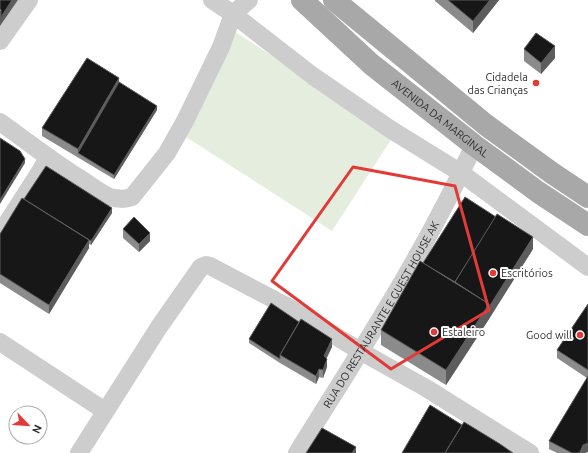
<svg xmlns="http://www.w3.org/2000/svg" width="588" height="453" font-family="Ubuntu,sans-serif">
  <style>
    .green { fill: #e5eddf }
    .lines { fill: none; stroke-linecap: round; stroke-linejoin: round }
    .minor { stroke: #cdcdcd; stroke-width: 18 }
    .major { stroke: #a8a8a8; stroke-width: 22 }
    .wall { fill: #8b8b8b }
    .shaded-wall { fill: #5d5d5d }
    .building { fill: #171717; stroke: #5d5d5d }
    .marked { fill: none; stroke: #e23b37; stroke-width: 3; stroke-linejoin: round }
    .poi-dot { fill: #e23b37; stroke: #fff; stroke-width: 1.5 }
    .labels { text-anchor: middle; stroke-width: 4; stroke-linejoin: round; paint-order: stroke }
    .poi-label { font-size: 11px; fill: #303030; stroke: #fff; text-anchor: end }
    .street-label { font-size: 11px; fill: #303030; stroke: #fff }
  </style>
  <rect width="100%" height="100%" fill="#fff"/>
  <!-- green -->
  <path class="green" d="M234,31L394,135L332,231L172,128Z"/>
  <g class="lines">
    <!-- minor -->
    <g class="minor">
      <path d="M212,0L233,14L313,76L390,129L461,173L588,267"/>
      <path d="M0,41L29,0"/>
      <path d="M0,122C27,141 53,162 81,179C90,185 100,193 110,197C118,199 124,200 132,197L167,153L185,121L221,47L233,14L249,0"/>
      <path d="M0,234L41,170L48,157"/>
      <path d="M0,342L105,411"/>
      <path d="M79,453L159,327L201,267L206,265L210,266L288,307L360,351L426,388L530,453"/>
      <path id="s1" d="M297,453C359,353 425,253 474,145"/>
    </g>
    <!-- major -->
    <g class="major">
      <path id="s2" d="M302,0L371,64L474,145L538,192L588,225"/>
      <path d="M334,0L486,125L552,173L588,197"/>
    </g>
  </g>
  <!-- wall -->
  <g class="wall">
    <path d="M435,0H499L473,33L435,1Z"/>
    <path d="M524,49L555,58L541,74L524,61Z"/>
    <path d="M157,110L114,179L42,136V128Z"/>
    <path d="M24,199L112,213L91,245L89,244V248L49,314L0,283V234Z"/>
    <path d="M123,229L150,241L139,252L123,238Z"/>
    <path d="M533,249L489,319L446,385L381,345V330Z"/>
    <path d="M588,304V452L584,453H557L549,449V441L587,378L557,358V350Z"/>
    <path d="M249,339L332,347L326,358L327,367L323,378L319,377L316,384L280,363L249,343Z"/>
  </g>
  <!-- shaded-wall -->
  <g class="shaded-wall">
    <path d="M12,0H18L0,26V11Z"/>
    <path d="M490,0H499L473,33V21Z"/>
    <path d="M555,46V58L541,74V63Z"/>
    <path d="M119,78V87L78,153V149Z"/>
    <path d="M157,106V110L114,179V175Z"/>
    <path d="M25,159V163L0,204V200Z"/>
    <path d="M112,208V213L91,245V241Z"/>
    <path d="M150,233V241L139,252V244Z"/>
    <path d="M533,237V249L489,319L446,385V370Z"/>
    <path d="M89,240V248L49,314V305Z"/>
    <path d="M332,339V347L324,364V356Z"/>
    <path d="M327,359V367L323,378V370Z"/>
    <path d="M319,369V377L316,384V376Z"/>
    <path d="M588,443V452L584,453H578L583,445Z"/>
    <path d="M356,447V453H352Z"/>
  </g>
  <!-- building -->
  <g class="building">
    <path d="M0,0H12L1,17V10L0,9Z"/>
    <path d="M448,0H490L473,21Z"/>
    <path d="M536,33L555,46L541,63L524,49Z"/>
    <path d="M87,58L119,78L78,149L42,128Z"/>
    <path d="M119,82L157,106L114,175L78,153Z"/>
    <path d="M0,138L20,151L25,159L0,200Z"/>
    <path d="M46,166L112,208L91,241L24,199Z"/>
    <path d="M465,197L496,217L455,282L423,263Z"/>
    <path d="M22,198L89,240L49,305L0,274V234Z"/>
    <path d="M497,214L533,237L489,307V304L455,282Z"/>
    <path d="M134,217L150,233L139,244L123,229Z"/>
    <path d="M420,261L489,304L446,370L381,330Z"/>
    <path d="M271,303L299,322L280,355V359L249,339Z"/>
    <path d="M588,304V370L557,350Z"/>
    <path d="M301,319L332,339L324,356L327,359L323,370L319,369L316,376L280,355Z"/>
    <path d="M588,376V443L583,445L580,452L578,453H572L549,441Z"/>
    <path d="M430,405L462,425L445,453H402Z"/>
    <path d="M464,422L500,444L513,453H445Z"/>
    <path d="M322,428L356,447L352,453H306Z"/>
  </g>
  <!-- marked area -->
  <path class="marked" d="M353,167L455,186L489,310L391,369L272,281Z"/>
  <!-- markers -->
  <g class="poi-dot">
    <circle cx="536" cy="83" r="4"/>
    <circle cx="493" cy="273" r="4"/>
    <circle cx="434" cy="332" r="4"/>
    <circle cx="580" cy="335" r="4"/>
  </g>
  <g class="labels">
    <!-- poi labels -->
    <g class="poi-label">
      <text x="528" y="81">Cidadela<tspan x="528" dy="13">das Crianças</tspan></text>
      <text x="501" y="277" text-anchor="start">Escritórios</text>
      <text x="442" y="336" text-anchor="start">Estaleiro</text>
      <text x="572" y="339">Good will</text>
    </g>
    <!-- street labels -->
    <g class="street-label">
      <text dy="4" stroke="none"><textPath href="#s2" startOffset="182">AVENIDA DA MARGINAL</textPath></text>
      <text dy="4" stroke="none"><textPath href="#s1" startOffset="162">RUA DO RESTAURANTE E GUEST HOUSE AK</textPath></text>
    </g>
  </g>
  <!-- north arrow -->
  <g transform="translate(28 425) rotate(115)"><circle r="19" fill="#ffffff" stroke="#acacac"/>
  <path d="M0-3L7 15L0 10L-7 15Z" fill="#e23b37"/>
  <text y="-6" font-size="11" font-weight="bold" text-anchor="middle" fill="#303030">N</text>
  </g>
</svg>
